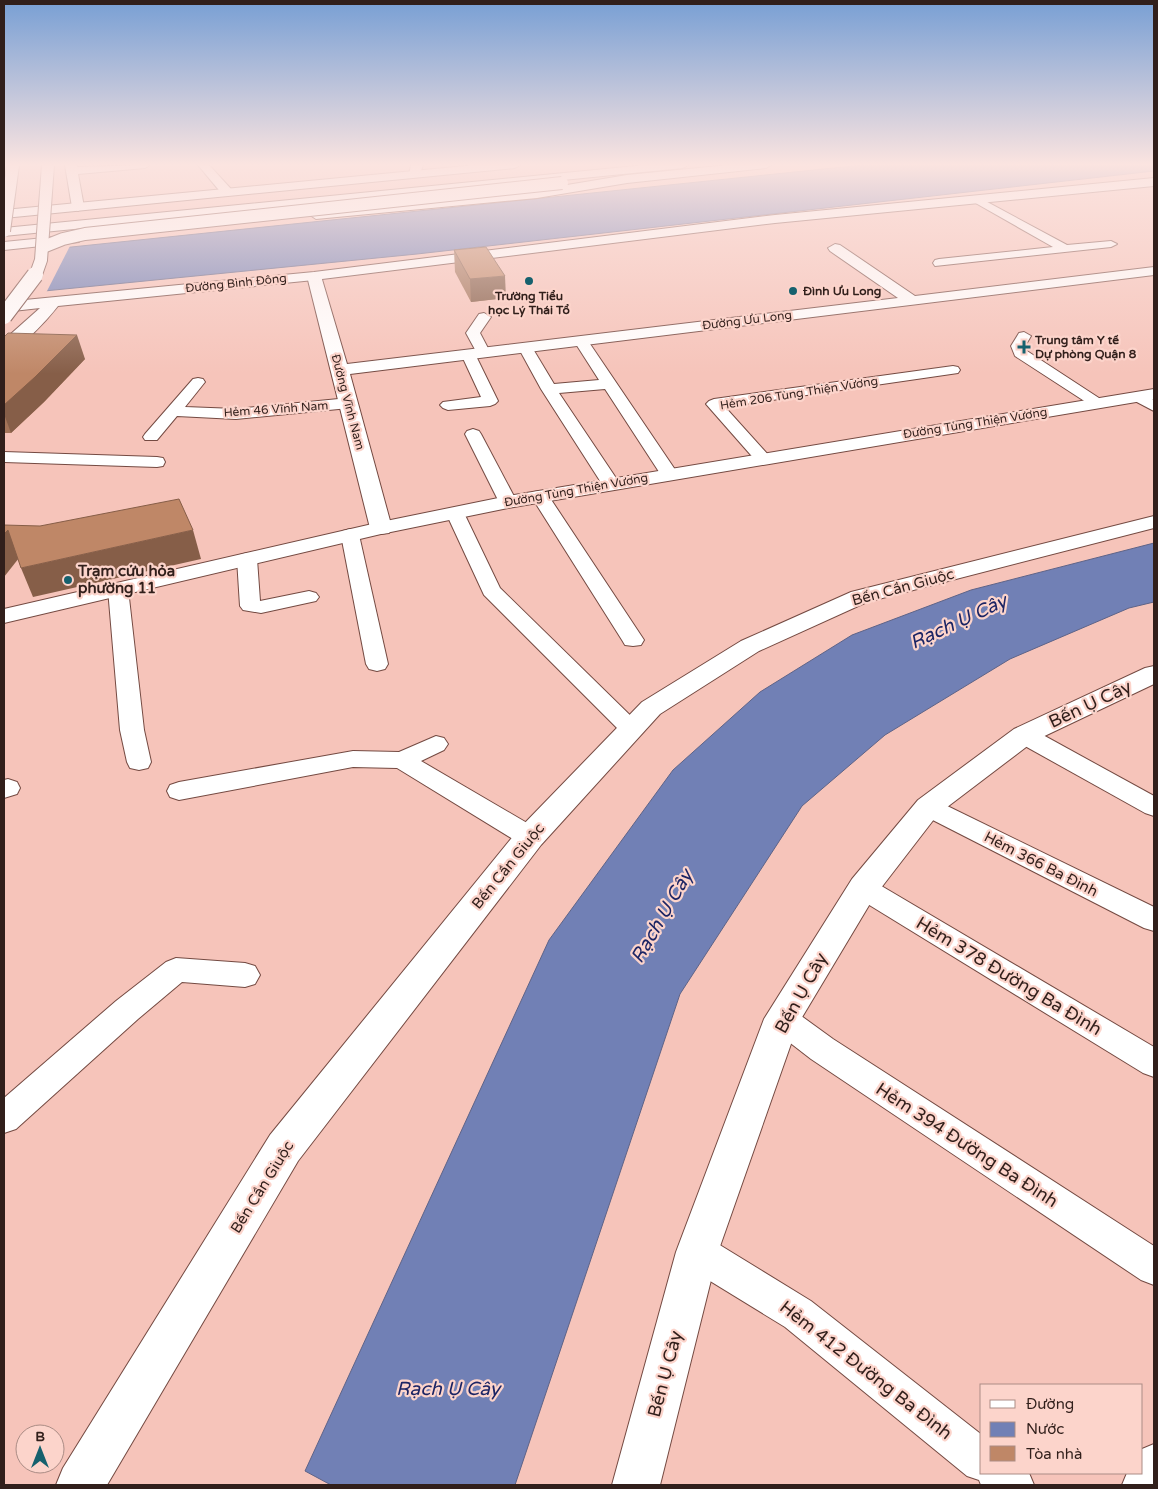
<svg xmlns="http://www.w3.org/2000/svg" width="1158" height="1489" font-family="'Varela Round',sans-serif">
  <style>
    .water { fill: #7180b5; stroke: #5e6387 }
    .pier { fill: #f6c4ba }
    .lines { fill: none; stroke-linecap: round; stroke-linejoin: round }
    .lane-casing { stroke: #744a42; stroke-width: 2 }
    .street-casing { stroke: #744a42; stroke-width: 2 }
    .secondary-casing { stroke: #744a42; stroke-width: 2 }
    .primary-casing { stroke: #744a42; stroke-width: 2 }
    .highway-casing { stroke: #744a42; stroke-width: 2 }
    .lane { fill: #fff; fill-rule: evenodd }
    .street { fill: #fff; fill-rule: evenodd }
    .secondary { fill: #fff; fill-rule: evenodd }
    .primary { fill: #fff; fill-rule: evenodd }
    .highway { fill: #fff; fill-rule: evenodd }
    .primary-bridge-far1-casing { stroke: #744a42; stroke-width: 14; stroke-linecap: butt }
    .primary-bridge-casing { stroke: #744a42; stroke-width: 18; stroke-linecap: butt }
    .primary-bridge-far1 { stroke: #fff; stroke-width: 12 }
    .primary-bridge { stroke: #fff; stroke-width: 16 }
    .wall { fill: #a47459 }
    .shaded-wall { fill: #865e48 }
    .building { fill: #bf8767; stroke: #865e48 }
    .poi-dot { fill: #16616e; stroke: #fcd4cb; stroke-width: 2 }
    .labels { text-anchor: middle; stroke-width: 4.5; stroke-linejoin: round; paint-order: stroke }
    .far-street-label { font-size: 12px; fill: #311f1b; stroke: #fcd4cb }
    .far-poi-label { font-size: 12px; font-weight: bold; fill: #311f1b; stroke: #fcd4cb; text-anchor: start }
    .poi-label { font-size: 15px; font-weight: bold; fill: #311f1b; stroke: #fcd4cb; text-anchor: start }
    .street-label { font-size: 15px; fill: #311f1b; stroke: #fcd4cb }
    .near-street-label { font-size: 18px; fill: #311f1b; stroke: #fcd4cb }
    .near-water-label { font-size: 19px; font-style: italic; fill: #1b2464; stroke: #fcd4cb }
  </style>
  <rect width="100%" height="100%" fill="#f6c4ba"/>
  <!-- water -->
  <g class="water">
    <path d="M862,165H1154V171L417,254L4,295V254Z"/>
    <path d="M1154,543V602L1129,608L1010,659L885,735L802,806L680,994L515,1485H331L305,1471L549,940L673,770L760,692L852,635L971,590Z"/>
  </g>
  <!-- pier -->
  <path class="pier" d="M71,244L46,293L4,297V251Z"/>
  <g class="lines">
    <defs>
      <g id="lane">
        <path d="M976,196L1067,245L1111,241L1117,244L1111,247L935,266L933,263L935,260L939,259L1053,247L972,201L971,199L972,197Z"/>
        <path d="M484,313L491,317L480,333L490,352L488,355H478L466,333L479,314Z"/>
        <path d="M1024,332L1031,336L1025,346L1027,351L1102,400L1105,403L1102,406H1092L1015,356L1011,346L1019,333Z"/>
        <path d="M581,337L586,338L678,474L675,478L669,479L663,478L605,389L559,393L620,484L617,488L611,489L605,488L602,484L541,389L518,347L520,344H530L554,384L599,380L574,341Z"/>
        <path d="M468,350L473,351L475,354L498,401L495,404L490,406L448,410L443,408L440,405L443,402L481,397L461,354L463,351Z"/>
        <path d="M953,366L958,367L960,370L958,373L725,407L771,458L769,462H757L706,404L709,401L714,399Z"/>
        <path d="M198,378L203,379L205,382L185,407L236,409L349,398L354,400L357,403L354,406L349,408L236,419L177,416L157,440H145L143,437L145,434L193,379Z"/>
        <path d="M1138,392L1154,400V411L1133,400L1130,397L1133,394Z"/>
        <path d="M473,429L479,431L481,434L517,502L514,506L508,507L502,506L499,502L465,434L467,431Z"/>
        <path d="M4,452L157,457L163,458L165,462L163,466L157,467L4,462Z"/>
        <path d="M540,491L546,492L644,640L641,645L633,646L625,645L622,640L531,496L534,492Z"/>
        <path d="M455,508L461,509L464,513L500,588L639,724L643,729L639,734L631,737L623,734L484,595L446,513L449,509Z"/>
        <path d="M350,529L357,531L359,535L388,664L385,669L377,671L369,669L366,664L341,535L343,531Z"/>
        <path d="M247,553L254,555L257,559L260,601L309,591L316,593L319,597L316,601L261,613L243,610L240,606L237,559L240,555Z"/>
        <path d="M118,583L125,585L128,589L144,730L151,762L148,768L139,770L130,768L127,762L120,730L108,589L111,585Z"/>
        <path d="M1024,727L1032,729L1154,796V816L1145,813L1016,741L1012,735L1016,729Z"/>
        <path d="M436,736L444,738L448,744L444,750L421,761L539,830L543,837L539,844L530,847L521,844L397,768L353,767L179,800L170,797L167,791L170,785L179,782L353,751L399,752Z"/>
        <path d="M8,779L17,782L20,788L17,794L4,798V780Z"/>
        <path d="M928,798L937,801L1154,907V931L1144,928L919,813L915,807L919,801Z"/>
        <path d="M863,878L873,881L1154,1047V1077L1143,1073L853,895L849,888L853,881Z"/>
        <path d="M176,958L245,963L255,966L260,975L255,984L245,987L182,982L138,1019L16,1129L4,1133V1098L116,1001L166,962Z"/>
        <path d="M782,1006L793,1010L833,1039L1154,1246V1285L1141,1280L811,1059L771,1028L767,1019L771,1010Z"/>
        <path d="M697,1234L710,1239L811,1301L982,1435V1473H1029L1034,1485H981L979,1480L967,1476L785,1327L684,1265L679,1252L684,1239Z"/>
      </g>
      <g id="street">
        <path d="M65,165H77V167L150,165L145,168L78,174L84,207L78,211L72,207Z"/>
        <path d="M835,244L840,245L915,296L1154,267V275L350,374L392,528L389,533L381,534L373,533L370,528L307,276L309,273H319L321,276L347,364L898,298L830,251L828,248Z"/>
        <path d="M1154,516V528L867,602L759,651L660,714L541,845L298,1161L107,1485H56L63,1468L270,1135L519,829L642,702L741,641L851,592Z"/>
        <path d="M1154,666V684L1034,741L938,814L874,897L798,1024L718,1252L660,1485H612L676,1252L764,1019L852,879L918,800L1014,729L1145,668Z"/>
      </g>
      <g id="secondary">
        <path d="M198,165H209L231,189L233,192L231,195H223Z"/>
        <path d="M411,165H423L419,177H411L409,175Z"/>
        <path d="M1154,178V186L775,223L314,280L58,306C47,320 21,349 4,353V340L40,308L4,312V302L314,272L775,215Z"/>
        <path d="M1154,389V399L508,508L381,534L4,623V609L381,522L508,496Z"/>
        <path d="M1154,1444V1485H1122L1127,1473H1142V1449Z"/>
      </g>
      <g id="primary">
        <path d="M476,165H520L515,168L4,218V210Z"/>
        <path d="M729,165H771L766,168L627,183L537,198L316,219L310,215L316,211L537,190L627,175Z"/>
        <path d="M74,235L79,236L81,239L79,242L4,250V242Z"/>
      </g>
      <path id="highway" d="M646,165H688L683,168L4,236V228Z"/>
    </defs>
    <!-- lane casing -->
    <use href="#lane" class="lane-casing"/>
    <!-- street casing -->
    <use href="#street" class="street-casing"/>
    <!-- secondary casing -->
    <use href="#secondary" class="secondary-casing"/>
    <!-- primary casing -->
    <use href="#primary" class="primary-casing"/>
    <!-- highway casing -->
    <use href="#highway" class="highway-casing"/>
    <!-- lane -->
    <use href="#lane" class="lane"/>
    <!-- street -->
    <use href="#street" class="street"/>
    <!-- secondary -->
    <use href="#secondary" class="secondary"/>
    <!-- primary -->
    <use href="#primary" class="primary"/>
    <!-- highway -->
    <use href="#highway" class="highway"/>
    <defs>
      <g id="primary-bridge-far1">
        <path d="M4,231L13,165"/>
        <path d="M43,247L63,239L85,234L562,183"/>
        <path d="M35,277L41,260L48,165"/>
      </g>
      <path id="primary-bridge" d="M4,316L35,275"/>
    </defs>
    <!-- primary-bridge-far1 casing -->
    <use href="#primary-bridge-far1" class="primary-bridge-far1-casing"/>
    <!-- primary-bridge casing -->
    <use href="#primary-bridge" class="primary-bridge-casing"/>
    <!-- primary-bridge-far1 -->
    <use href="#primary-bridge-far1" class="primary-bridge-far1"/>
    <!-- primary-bridge -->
    <use href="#primary-bridge" class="primary-bridge"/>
  </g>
  <!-- wall -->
  <g class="wall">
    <path d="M454,250L506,298L471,302L455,272Z"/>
    <path d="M4,337L85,359L44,402L11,433H4Z"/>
  </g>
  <!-- shaded-wall -->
  <g class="shaded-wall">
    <path d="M505,276L506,298L471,302L470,279Z"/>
    <path d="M77,335L85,359L44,402L11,433L4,414V405Z"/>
    <path d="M8,530L19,558L4,577V534Z"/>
    <path d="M193,530L201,559L33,597L21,568Z"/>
  </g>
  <!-- building -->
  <g class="building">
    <path d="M486,247L505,276L470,279L454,250Z"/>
    <path d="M8,333L77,335L35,377L4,405V337Z"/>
    <path d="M179,499L193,530L21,568L8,530L4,534V525L40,526Z"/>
  </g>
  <!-- sky -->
  <linearGradient id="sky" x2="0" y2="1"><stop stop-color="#789fd4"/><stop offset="0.44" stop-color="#fbe4e0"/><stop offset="1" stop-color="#fbe4e0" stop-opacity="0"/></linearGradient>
  <rect width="1158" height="374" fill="url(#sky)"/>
  <!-- markers -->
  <g class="poi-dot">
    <circle cx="529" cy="281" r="5"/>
    <circle cx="793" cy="291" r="5"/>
    <path d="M1021.5 339.5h5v5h5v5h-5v5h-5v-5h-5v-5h5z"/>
    <circle cx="68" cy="580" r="5"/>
  </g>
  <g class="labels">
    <!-- far-street labels -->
    <g class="far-street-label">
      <text transform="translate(236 283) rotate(-6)" y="4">Đường Bình Đông</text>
      <text transform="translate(747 320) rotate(-7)" y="4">Đường Ưu Long</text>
      <text transform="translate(799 393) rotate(-9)" y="4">Hẻm 206 Tùng Thiện Vương</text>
      <text transform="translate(348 402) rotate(75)" y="4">Đường Vĩnh Nam</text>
      <text transform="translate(276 409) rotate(-4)" y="4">Hẻm 46 Vĩnh Nam</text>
      <text transform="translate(975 423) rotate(-9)" y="4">Đường Tùng Thiện Vương</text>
      <text transform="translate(576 490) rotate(-10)" y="4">Đường Tùng Thiện Vương</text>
    </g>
    <!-- far-poi labels -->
    <g class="far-poi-label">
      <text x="803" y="295">Đình Ưu Long</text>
      <text x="529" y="300" text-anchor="middle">Trường Tiểu<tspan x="529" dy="14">học Lý Thái Tổ</tspan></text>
      <text x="1035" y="344">Trung tâm Y tế<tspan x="1035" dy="14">Dự phòng Quận 8</tspan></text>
    </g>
    <!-- poi labels -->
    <g class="poi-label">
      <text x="78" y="576">Trạm cứu hỏa<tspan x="78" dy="17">phường 11</tspan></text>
    </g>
    <!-- street labels -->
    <g class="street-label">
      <text transform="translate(903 587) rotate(-15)" y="5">Bến Cần Giuộc</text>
      <text transform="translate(1041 864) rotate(27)" y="5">Hẻm 366 Ba Đình</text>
      <text transform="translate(508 866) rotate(-51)" y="5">Bến Cần Giuộc</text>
      <text transform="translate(262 1187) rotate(-58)" y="5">Bến Cần Giuộc</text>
    </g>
    <!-- near-street labels -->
    <g class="near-street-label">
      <text transform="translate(1090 704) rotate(-25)" y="6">Bến Ụ Cây</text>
      <text transform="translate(1009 976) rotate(31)" y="6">Hẻm 378 Đường Ba Đình</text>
      <text transform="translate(801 993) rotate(-61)" y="6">Bến Ụ Cây</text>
      <text transform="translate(967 1145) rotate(33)" y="6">Hẻm 394 Đường Ba Đình</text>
      <text transform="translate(866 1370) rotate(38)" y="6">Hẻm 412 Đường Ba Đình</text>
      <text transform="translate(665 1374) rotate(-75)" y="6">Bến Ụ Cây</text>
    </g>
    <!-- near-water labels -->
    <g class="near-water-label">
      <text transform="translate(958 621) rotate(-25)" y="7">Rạch Ụ Cây</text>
      <text transform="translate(661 916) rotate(-60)" y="7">Rạch Ụ Cây</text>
      <text x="448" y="1395">Rạch Ụ Cây</text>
    </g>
  </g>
  <!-- border -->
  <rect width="1158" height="1489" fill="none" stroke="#311f1b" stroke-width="10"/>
  <!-- legend -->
  <rect x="980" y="1384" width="162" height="90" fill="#fcd4cb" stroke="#ab8c85"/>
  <rect x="990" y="1400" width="25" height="8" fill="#ffffff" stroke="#ab8c85"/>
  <text x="1026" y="1409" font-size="15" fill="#311f1b">Đường</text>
  <rect x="990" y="1422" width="25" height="15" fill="#7180b5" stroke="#ab8c85"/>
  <text x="1026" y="1434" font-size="15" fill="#311f1b">Nước</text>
  <rect x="990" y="1446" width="25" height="15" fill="#bf8767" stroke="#ab8c85"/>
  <text x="1026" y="1459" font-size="15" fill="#311f1b">Tòa nhà</text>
  <!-- north arrow -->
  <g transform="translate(40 1449)"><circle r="24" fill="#fcd4cb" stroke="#ab8c85"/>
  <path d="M0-4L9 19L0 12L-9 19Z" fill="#16616e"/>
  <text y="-8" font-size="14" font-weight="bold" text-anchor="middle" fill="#311f1b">B</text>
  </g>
</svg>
